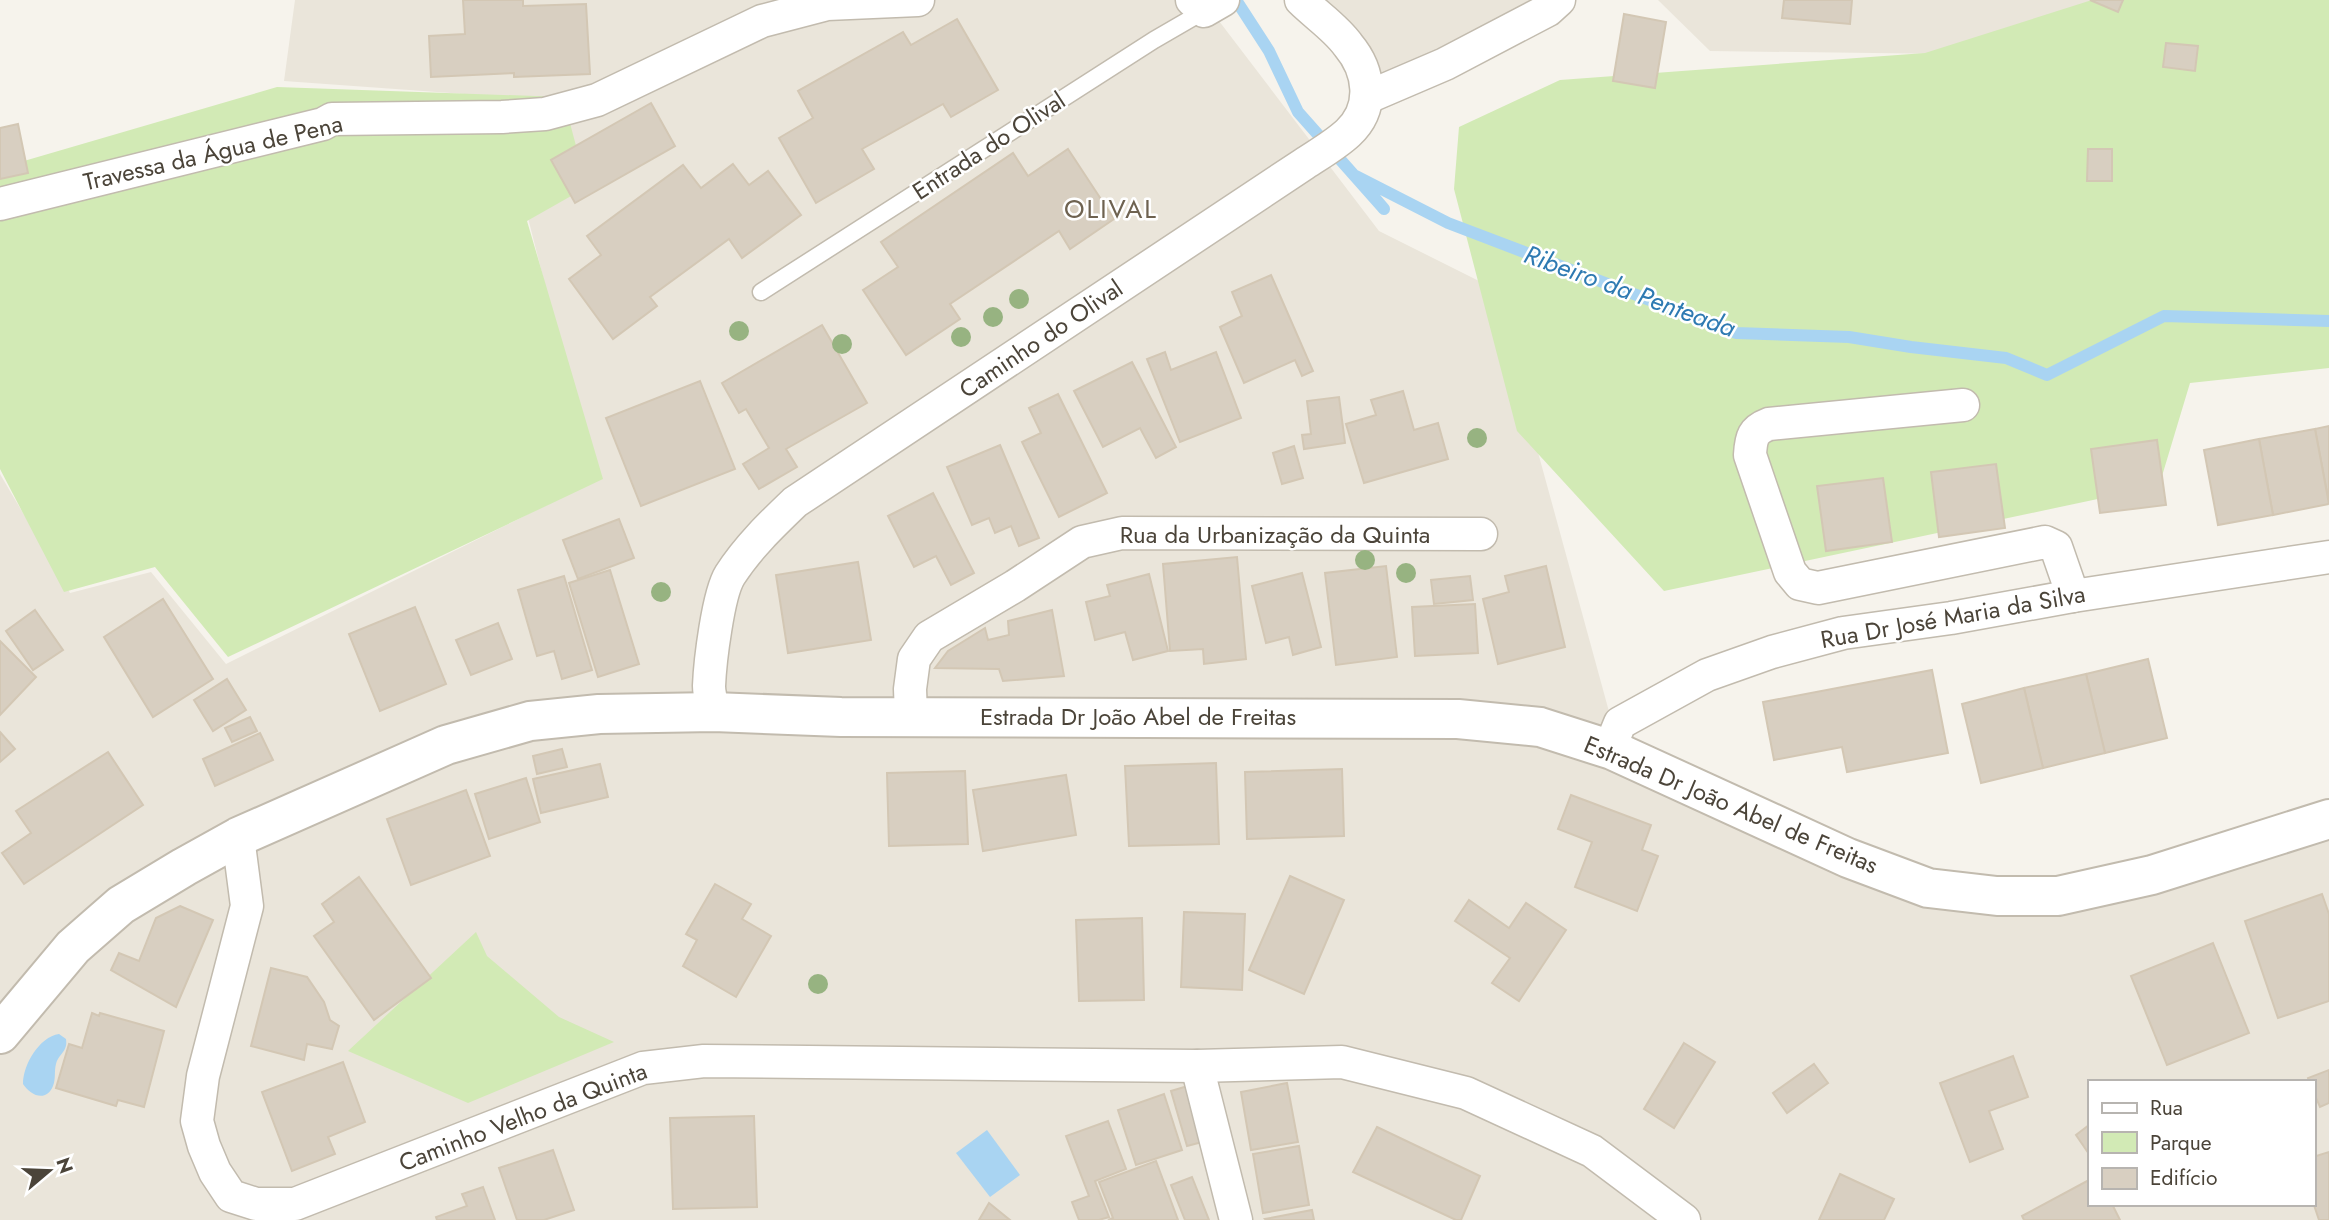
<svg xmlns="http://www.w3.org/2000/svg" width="2329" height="1220" font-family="Jost,sans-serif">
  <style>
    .residential { fill: #eae5da; fill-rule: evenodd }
    .green { fill: #d2eab5 }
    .water { fill: #a9d4f2 }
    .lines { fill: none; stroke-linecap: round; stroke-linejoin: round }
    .stream { stroke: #a9d4f2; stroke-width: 12 }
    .building { fill: #d8cfc1; stroke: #d3c7b4; stroke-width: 2 }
    .service-casing { stroke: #c2bbae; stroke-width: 19 }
    .minor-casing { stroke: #c2bbae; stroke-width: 35 }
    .tertiary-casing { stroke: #c2bbae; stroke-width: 42 }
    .service { stroke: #fff; stroke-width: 16 }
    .minor { stroke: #fff; stroke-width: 32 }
    .tertiary { stroke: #fff; stroke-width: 38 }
    .tree { fill: #97b381 }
    .labels { text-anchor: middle; stroke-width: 5; stroke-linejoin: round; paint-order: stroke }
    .street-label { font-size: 24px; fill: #4b4439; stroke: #fff }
    .neighbourhood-label { font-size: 26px; letter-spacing: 2px; fill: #6e6250; stroke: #fff }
    .water-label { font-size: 26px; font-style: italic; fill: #2e7ab2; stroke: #fff }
  </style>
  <rect width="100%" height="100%" fill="#f6f3ec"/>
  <!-- residential -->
  <g class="residential">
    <path d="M295,0H1203L1379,231L1493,288L1619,748L1974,908L2329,833V1220H0V474L70,593L151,572L226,664L595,481L528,218L563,101L284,81ZM2089,1082H2313V1204H2089Z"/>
    <path d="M1293,0H1559L1368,97Z"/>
    <path d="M1658,0H2116L1950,54L1710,51Z"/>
  </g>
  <!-- green -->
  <g class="green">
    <path d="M2092,0H2329V368L2190,383L2159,486L1664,591L1517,431L1454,189L1459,127L1560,80L1925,53Z"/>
    <path d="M277,87L563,97L587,187L527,221L603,479L228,657L155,567L64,592L0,469V168Z"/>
    <path d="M476,932L487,956L559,1017L614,1042L468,1103L348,1051Z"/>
  </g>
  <!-- water -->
  <g class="water">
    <path d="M59,1034L66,1039C68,1052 59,1053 56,1064C54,1071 56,1079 53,1086C46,1103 30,1095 23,1084C23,1065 39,1037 59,1034Z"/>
    <path d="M987,1130L1020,1175L990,1197L956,1153Z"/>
  </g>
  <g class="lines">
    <!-- stream -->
    <path class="stream" d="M1236,0L1269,51L1298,112L1384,209L1356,176L1448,223L1736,333L1849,337L1911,347L2006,358L2047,375L2164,316L2329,321"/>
  </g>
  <!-- building -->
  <g class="building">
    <path d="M463,0H523V6L586,4L590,74L514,77V73L431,77L429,36L465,34Z"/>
    <path d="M1784,0H1852L1850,24L1782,18Z"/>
    <path d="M2090,0H2123L2118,12Z"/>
    <path d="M1624,14L1666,22L1655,88L1613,81Z"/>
    <path d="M957,19L998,90L951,117L943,104L862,149L874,169L816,203L779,138L813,118L798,91L903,32L911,45Z"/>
    <path d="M2166,43L2198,46L2195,71L2163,67Z"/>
    <path d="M651,103L675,146L575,203L551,160Z"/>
    <path d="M18,124L28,173L0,179V128Z"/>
    <path d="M1068,149L1114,219L1070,249L1059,231L950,304L960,319L906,355L863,290L898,267L881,242L1013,153L1028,176Z"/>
    <path d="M2088,149H2112V181H2087Z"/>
    <path d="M733,164L749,185L768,171L801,215L742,258L729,239L650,297L657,306L613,339L569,279L601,255L587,236L683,165L701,188Z"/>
    <path d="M1271,275L1313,371L1302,376L1295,360L1244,383L1220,327L1242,316L1232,292Z"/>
    <path d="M822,325L867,403L786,449L797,467L759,489L743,464L769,448L746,409L739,413L722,383Z"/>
    <path d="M1165,352L1171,370L1216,352L1241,418L1180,442L1147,359Z"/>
    <path d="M1132,362L1176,447L1156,458L1140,428L1103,447L1074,391Z"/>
    <path d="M700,381L735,469L641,506L606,418Z"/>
    <path d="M1403,391L1414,430L1438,423L1448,459L1364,483L1346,424L1376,415L1371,400Z"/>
    <path d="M1058,394L1107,493L1059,517L1022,442L1041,433L1029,408Z"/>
    <path d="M1339,397L1345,443L1304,449L1302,435L1311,434L1307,401Z"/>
    <path d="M2329,426V503L2315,429Z"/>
    <path d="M2315,429L2329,504L2273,515L2259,439Z"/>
    <path d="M2259,439L2273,515L2218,525L2204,450Z"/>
    <path d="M2157,440L2166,505L2100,513L2091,449Z"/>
    <path d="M1000,445L1039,538L1019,546L1011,526L995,533L989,518L972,525L947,467Z"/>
    <path d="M1294,446L1303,478L1282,484L1273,453Z"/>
    <path d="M1996,464L2005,528L1939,537L1931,472Z"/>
    <path d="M1883,478L1892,542L1826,551L1817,486Z"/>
    <path d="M933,493L974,573L951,585L936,556L914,567L888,516Z"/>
    <path d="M619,519L634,558L578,579L563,540Z"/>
    <path d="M1237,557L1246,659L1204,664L1203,649L1170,651L1163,564Z"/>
    <path d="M858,562L871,640L788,653L776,575Z"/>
    <path d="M1386,566L1397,657L1336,665L1325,573Z"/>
    <path d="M1546,566L1565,647L1498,664L1483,599L1509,592L1505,576Z"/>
    <path d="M610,570L639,664L598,677L569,583Z"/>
    <path d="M1302,573L1321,647L1293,655L1289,637L1266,643L1252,586Z"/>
    <path d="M1149,574L1168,651L1133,660L1125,632L1095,640L1086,602L1110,596L1107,585Z"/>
    <path d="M564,576L592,670L562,679L554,651L537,656L518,590Z"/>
    <path d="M1470,576L1473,600L1434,604L1431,580Z"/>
    <path d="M163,599L213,679L153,717L104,637Z"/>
    <path d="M1475,604L1478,653L1415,656L1412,607Z"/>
    <path d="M415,607L446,684L380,711L349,634Z"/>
    <path d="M35,610L63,650L33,670L6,631Z"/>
    <path d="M1052,610L1064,676L1003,681L999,669L935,668L948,651L985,628L988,640L1009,635L1008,621Z"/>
    <path d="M498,623L512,659L471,675L456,640Z"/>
    <path d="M0,641L36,677L0,715Z"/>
    <path d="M2148,659L2167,738L2105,753L2086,674Z"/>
    <path d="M1932,670L1948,753L1847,772L1842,747L1774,760L1763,702Z"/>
    <path d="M2086,674L2105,753L2043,768L2024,688Z"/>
    <path d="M227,679L246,710L213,731L194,700Z"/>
    <path d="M2024,688L2043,768L1981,783L1962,704Z"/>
    <path d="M250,717L257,731L232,742L225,728Z"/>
    <path d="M0,732L15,749L0,762Z"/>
    <path d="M260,733L273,760L215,786L203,759Z"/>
    <path d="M562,749L567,767L537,774L533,756Z"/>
    <path d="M108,752L143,805L24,884L2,853L31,833L16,811Z"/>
    <path d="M1216,763L1219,844L1129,846L1125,766Z"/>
    <path d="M600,764L608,797L541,813L533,779Z"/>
    <path d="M1342,769L1344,836L1247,839L1245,772Z"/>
    <path d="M965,771L968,844L889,846L887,773Z"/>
    <path d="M1066,775L1076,835L983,851L973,790Z"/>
    <path d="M526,778L540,822L489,839L475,794Z"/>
    <path d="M466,790L490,856L411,885L387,819Z"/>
    <path d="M1571,795L1651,825L1642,850L1658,856L1637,911L1575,887L1592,842L1558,829Z"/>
    <path d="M1290,876L1344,900L1304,994L1249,970Z"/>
    <path d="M359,877L431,978L374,1020L314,936L334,922L322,904Z"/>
    <path d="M715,884L751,904L742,919L771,936L736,997L683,966L697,940L686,934Z"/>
    <path d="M2322,894L2329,914V1001L2278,1018L2245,921Z"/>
    <path d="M1469,900L1509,928L1526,903L1566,930L1519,1001L1492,983L1510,958L1455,921Z"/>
    <path d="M180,906L213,920L176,1007L111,970L119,953L139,961L156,918Z"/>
    <path d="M1184,912L1245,914L1242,990L1181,987Z"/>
    <path d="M1142,918L1144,1000L1079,1001L1076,920Z"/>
    <path d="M2213,943L2249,1033L2167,1065L2131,976Z"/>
    <path d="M271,968L307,977L324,1002L330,1020L339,1026L332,1049L307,1044L304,1060L251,1046Z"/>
    <path d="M92,1013L99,1016L100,1013L164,1031L144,1107L118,1100L116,1106L56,1088L69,1044L82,1048Z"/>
    <path d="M1684,1043L1715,1062L1674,1128L1644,1109Z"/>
    <path d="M2013,1056L2028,1097L1989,1111L2003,1149L1970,1162L1940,1083Z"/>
    <path d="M343,1062L365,1122L328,1137L335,1154L292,1171L262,1092Z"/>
    <path d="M1814,1064L1828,1083L1787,1113L1773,1093Z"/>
    <path d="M2329,1070V1103L2320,1107L2313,1091V1082H2309L2308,1078Z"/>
    <path d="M1287,1083L1298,1142L1251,1150L1241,1092Z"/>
    <path d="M1191,1085L1206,1141L1187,1146L1171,1091Z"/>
    <path d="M1164,1094L1182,1150L1136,1165L1118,1110Z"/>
    <path d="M754,1116L757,1207L673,1209L670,1118Z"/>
    <path d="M1108,1121L1126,1169L1095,1181L1109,1217L1099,1220H1079L1072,1202L1089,1196L1066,1136Z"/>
    <path d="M2089,1125V1154L2076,1135Z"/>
    <path d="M1377,1127L1480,1176L1461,1220H1456L1353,1172Z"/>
    <path d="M1299,1146L1309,1205L1263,1213L1253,1154Z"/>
    <path d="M553,1150L574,1210L544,1220H517L499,1168Z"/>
    <path d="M2329,1152V1220H2319L2313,1202V1157Z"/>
    <path d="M1156,1161L1178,1220H1108L1113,1218L1099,1182Z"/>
    <path d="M1840,1174L1894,1199L1884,1220H1819Z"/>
    <path d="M1192,1177L1209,1220H1185L1171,1185Z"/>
    <path d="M2089,1180V1204H2112L2120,1220H2024L2022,1216Z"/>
    <path d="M483,1187L495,1220H437L436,1217L467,1206L462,1194Z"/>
    <path d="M989,1203L1010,1220H979Z"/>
    <path d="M1312,1210L1314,1220H1266L1265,1219Z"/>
  </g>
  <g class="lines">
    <defs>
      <path id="service" d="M761,292L1154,40L1204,11"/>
      <g id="minor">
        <path d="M1192,0L1204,11L1223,0"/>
        <path d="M1368,97L1445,64L1548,10L1559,0"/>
        <path d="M0,204L323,124L332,119L502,117L545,114L597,100L762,21L827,4L918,0"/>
        <path d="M1963,405L1769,424C1753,430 1751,437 1750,455L1790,572L1800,584L1818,588L2045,542L2056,547L2073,596"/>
        <path d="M714,712C712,704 709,694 709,686C710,662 718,594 730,575C748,547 771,525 795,502L1304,164C1319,154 1335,145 1348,133C1375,108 1370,71 1348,45C1336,28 1316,15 1301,0"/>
        <path d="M911,715L910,689L914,659L929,637L1015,586L1082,542L1122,533L1481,534"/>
        <path d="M1612,750L1613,740L1620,723L1707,675L1772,652L1843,633L1951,618L2073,596L2329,557"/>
        <path d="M238,837L247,906L203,1076L197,1121L204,1146L215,1172L231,1196L256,1204H295L643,1068L704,1061L1197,1066L1342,1062L1466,1093L1592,1151L1684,1220"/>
        <path d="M1197,1066L1236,1220"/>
      </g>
      <path id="tertiary" d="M0,1034L73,947L121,905L184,867L238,837L446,745L530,721L599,714L714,712L841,717L1458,719L1540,727L1612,750L1848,858L1928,888L1997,896H2058L2152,875L2329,819"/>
    </defs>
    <!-- service casing -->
    <use href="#service" class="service-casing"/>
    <!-- minor casing -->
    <use href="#minor" class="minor-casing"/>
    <!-- tertiary casing -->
    <use href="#tertiary" class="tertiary-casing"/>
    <!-- service -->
    <use href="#service" class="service"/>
    <!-- minor -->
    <use href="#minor" class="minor"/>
    <!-- tertiary -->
    <use href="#tertiary" class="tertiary"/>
  </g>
  <!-- trees -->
  <g class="tree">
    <circle cx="1019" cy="299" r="10"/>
    <circle cx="993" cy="317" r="10"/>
    <circle cx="739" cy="331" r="10"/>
    <circle cx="961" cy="337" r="10"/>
    <circle cx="842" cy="344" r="10"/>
    <circle cx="1477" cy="438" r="10"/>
    <circle cx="1365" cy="560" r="10"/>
    <circle cx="1406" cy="573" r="10"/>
    <circle cx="661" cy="592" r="10"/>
    <circle cx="818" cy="984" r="10"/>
  </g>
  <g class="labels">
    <!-- street labels -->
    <g class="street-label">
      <text transform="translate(989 146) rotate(-33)" y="8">Entrada do Olival</text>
      <text transform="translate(213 153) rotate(-13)" y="8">Travessa da Água de Pena</text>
      <text transform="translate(1041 339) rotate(-34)" y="8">Caminho do Olival</text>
      <text x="1275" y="543">Rua da Urbanização da Quinta</text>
      <text transform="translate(1953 617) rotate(-10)" y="8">Rua Dr José Maria da Silva</text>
      <text x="1138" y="725">Estrada Dr João Abel de Freitas</text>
      <text transform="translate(1731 805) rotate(23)" y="8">Estrada Dr João Abel de Freitas</text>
      <text transform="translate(523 1117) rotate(-21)" y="8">Caminho Velho da Quinta</text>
    </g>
    <!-- neighbourhood labels -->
    <g class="neighbourhood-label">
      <text x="1111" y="218">OLIVAL</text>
    </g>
    <!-- water labels -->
    <g class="water-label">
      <text transform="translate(1630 291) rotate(20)" y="9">Ribeiro da Penteada</text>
    </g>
  </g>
  <!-- legend -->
  <rect x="2088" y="1080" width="228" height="126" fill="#ffffff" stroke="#b7b4b0" stroke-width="2"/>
  <rect x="2102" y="1103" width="35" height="10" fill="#ffffff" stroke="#b7b4b0" stroke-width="2"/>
  <text x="2150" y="1115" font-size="21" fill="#4b4439">Rua</text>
  <rect x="2102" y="1132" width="35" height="21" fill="#d2eab5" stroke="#b7b4b0" stroke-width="2"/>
  <text x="2150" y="1150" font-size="21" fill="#4b4439">Parque</text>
  <rect x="2102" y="1168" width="35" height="21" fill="#d8cfc1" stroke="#b7b4b0" stroke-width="2"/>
  <text x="2150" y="1185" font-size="21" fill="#4b4439">Edifício</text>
  <!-- north arrow -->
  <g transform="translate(49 1171) rotate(71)" stroke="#ffffff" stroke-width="5" paint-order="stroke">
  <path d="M0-5L12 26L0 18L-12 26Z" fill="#4b4439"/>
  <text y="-10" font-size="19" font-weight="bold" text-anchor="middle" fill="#4b4439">N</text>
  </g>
</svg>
